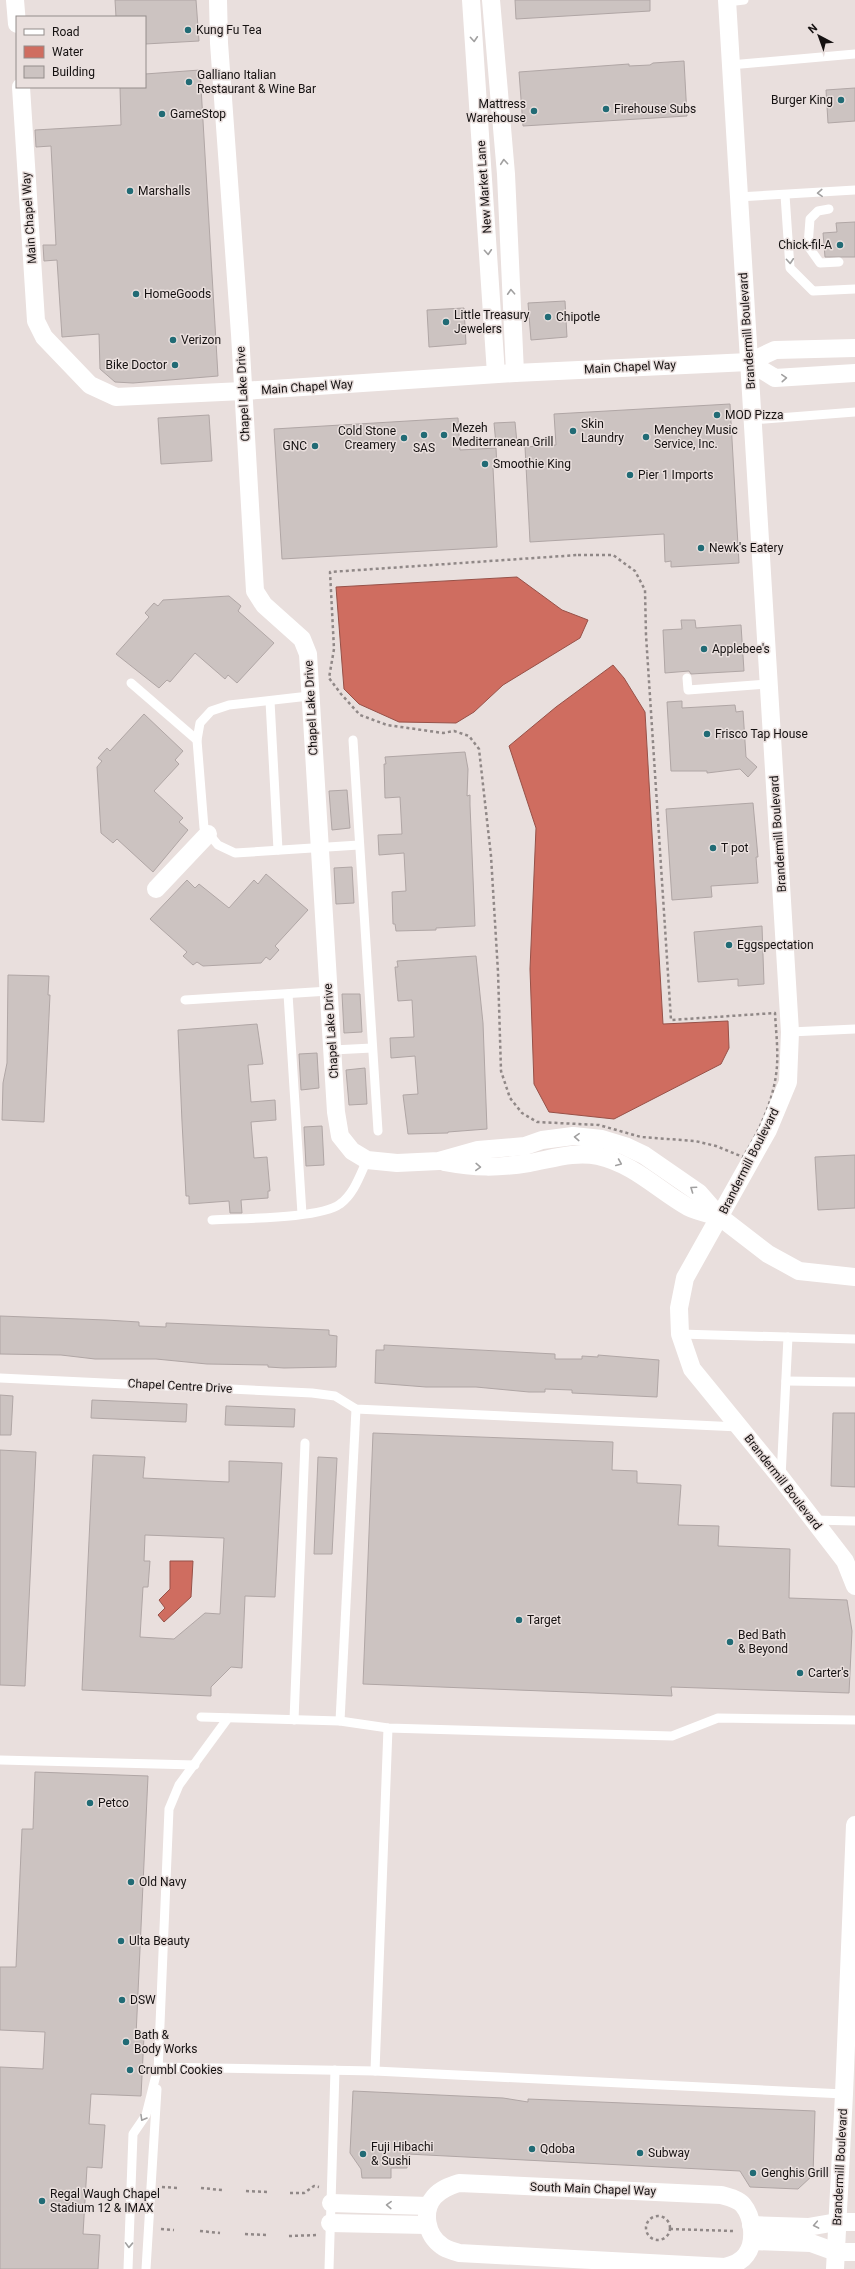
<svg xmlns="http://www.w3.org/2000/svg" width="855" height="2269" font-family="Roboto,sans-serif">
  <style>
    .water { fill: #cf6d60; stroke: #975148 }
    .building { fill: #ccc3c1; stroke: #b0a6a5; fill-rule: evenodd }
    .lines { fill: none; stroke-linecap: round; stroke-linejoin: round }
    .path { stroke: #908887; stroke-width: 2.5; stroke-dasharray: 3 3; stroke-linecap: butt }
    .service { stroke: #fff; stroke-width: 9 }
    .minor { stroke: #fff; stroke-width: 18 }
    .oneway { stroke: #a1a0a0 }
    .poi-dot { fill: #216b75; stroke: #e9dfdd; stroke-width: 1.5 }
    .labels { text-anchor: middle; stroke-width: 3; stroke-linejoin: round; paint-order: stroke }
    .poi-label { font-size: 12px; fill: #151111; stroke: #e9dfdd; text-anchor: start }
    .street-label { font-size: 12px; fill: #151111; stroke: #e9dfdd }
  </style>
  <rect width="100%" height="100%" fill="#e9dfdd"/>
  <!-- water -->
  <g class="water">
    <path d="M517,577L562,610L588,620L580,638L503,685L474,712L456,723L399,722L359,704L344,689L336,587Z"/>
    <path d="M613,665L624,678L645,712L663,1024L728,1021L729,1048L721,1064L614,1119L549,1112L534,1084L530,969L536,828L509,746L556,707Z"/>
    <path d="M170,1561H193L191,1597L164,1622L158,1615L165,1608L159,1600L170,1589Z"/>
  </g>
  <!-- building -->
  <g class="building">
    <path d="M115,0H196L199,41L145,44V17H116Z"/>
    <path d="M515,0H650V11L516,19Z"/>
    <path d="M684,61L687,116L523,126L519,72L629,64V66L650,65L653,63Z"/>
    <path d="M200,70L218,376L133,383L115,382L100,369L99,334L62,337L57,260L44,261L43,245H56L51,146L36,147L35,130L121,125L120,87H145V74Z"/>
    <path d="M855,88V121L828,123L826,90Z"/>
    <path d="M855,222V257H825L823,233L837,232L836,223Z"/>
    <path d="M565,301L567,337L531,340L528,303Z"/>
    <path d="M464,308L466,344L429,347L427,310Z"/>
    <path d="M730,404L739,563L671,567V561L665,562L664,534L530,542L525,447L556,445L554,414Z"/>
    <path d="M209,415L212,461L161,464L158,418Z"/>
    <path d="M458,418L460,450L496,448L497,468H493L497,547L282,559L274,429Z"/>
    <path d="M515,422L517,443L496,444L494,423Z"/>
    <path d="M229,596L241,606L238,611L274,643L237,683L228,675L225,679L195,653L170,682L167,680L159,688L116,654L149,617L145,613L154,603L158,606L163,600Z"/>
    <path d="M681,620H695L696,628L741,625L744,671L691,674L689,671L665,673L663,630L682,629Z"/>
    <path d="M682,701V708L735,705L736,712L743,711L746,757L757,767L748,777L740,769L707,773V771H671L667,702Z"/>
    <path d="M144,714L183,751L175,760L179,764L154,791L183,818L179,822L188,830L153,872L117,839L113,843L101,833L97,767L102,761L98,758L107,748L110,751Z"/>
    <path d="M465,752L468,769L467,796L470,795V805L475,926L436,928V930L396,931L395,924H393L392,892L406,891L404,853L379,855L378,835L402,834L400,797L385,798L384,764H386L385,757Z"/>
    <path d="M347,790L350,828L332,830L329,791Z"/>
    <path d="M753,803L758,857H756L758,883L711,886L712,897L672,900L666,809Z"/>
    <path d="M352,867L354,903L336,904L334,868Z"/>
    <path d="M266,874L308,910L275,946L279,950L270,960L266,957L261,963L203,966L197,962L193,965L183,956L187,952L150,919L187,880L195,888L199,884L229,908L254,880L258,884Z"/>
    <path d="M762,926L764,984L738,986V979L698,982L694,932Z"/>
    <path d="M476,956L483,1023L487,1129L448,1132V1133L408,1134L403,1095L418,1094L415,1056L391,1058L390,1038L414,1037L412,1000L398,1001L395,967H398L397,961Z"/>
    <path d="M8,975L49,976L48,995H50L44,1122L2,1120L3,1083L7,1063Z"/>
    <path d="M342,994H360L362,1032L344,1033Z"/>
    <path d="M257,1024L263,1064L248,1065L251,1102L275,1100L276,1120L251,1122L254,1158L267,1157L270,1191H268V1198L241,1200L242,1213H230L229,1201L189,1204V1196H186L182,1122L178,1030Z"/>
    <path d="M317,1053L319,1088L301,1090L299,1054Z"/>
    <path d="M365,1068L367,1104L349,1105L346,1070Z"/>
    <path d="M322,1126L324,1165L306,1166L304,1127Z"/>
    <path d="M855,1155V1208L818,1210L815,1157Z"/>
    <path d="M0,1316L106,1320L139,1322V1326L166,1327V1323L329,1330V1335L337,1336L336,1367L284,1368L268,1367V1365L207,1364L156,1359H95L61,1355L0,1354Z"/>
    <path d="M384,1345L555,1354V1359H582V1356L598,1357V1355L659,1360L657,1397L572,1393V1390L545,1389V1392H529L476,1387H426L375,1383L376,1350H384Z"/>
    <path d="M0,1395L13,1396L11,1435H0Z"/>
    <path d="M92,1400L187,1404L186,1422L91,1418Z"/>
    <path d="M226,1406L295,1409L294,1427L225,1425Z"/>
    <path d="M833,1413H855V1487L831,1486Z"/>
    <path d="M373,1433L613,1442L612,1470L637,1471V1483L681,1485L678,1525L719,1526L718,1546L790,1549L789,1598L847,1600L852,1631L849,1693L671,1687L672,1696L363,1684Z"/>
    <path d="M0,1450L36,1452L25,1686L0,1685Z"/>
    <path d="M93,1455L145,1457L143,1478L229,1482V1461L282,1463L275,1597L245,1596L242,1668L231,1667L211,1687V1696L82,1690ZM145,1535L224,1538L220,1614L205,1613L174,1639L140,1637L143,1587H148L150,1561H144Z"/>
    <path d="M318,1457L337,1458L332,1554H314Z"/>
    <path d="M35,1772L148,1776L136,2036H144L141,2096L91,2094L89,2124L105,2125L102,2168L87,2167L83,2234L100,2235L98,2269H0V2067L43,2069L45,2032L0,2030V1967H16L22,1829H33Z"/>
    <path d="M353,2091L503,2098L528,2102V2099L815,2111L813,2175L798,2189L750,2187L740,2171L407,2154V2168H391V2178H362L361,2169L350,2153Z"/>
  </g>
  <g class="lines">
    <!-- path -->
    <g class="path">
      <path d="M578,555H613L635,571L645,590L646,635L671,1020L775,1013C776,1033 779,1055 776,1075C772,1104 758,1133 743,1157L716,1146L695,1141L641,1137L599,1125L537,1122L522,1113L510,1098L501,1071L498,972L491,856L479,749L469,736L454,731L443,733L387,725L360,715L341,694L329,678L334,649L330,572Z"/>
      <path d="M162,2187L179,2188"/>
      <path d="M201,2188L222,2190"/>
      <path d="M246,2191L269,2192"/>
      <path d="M290,2193H304L314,2186L319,2187"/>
      <circle cx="658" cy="2228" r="12"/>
      <path d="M161,2229L174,2230"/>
      <path d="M670,2229L733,2231"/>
      <path d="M200,2231L220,2233"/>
      <path d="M245,2234L267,2235"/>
      <path d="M289,2236L318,2235"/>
    </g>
    <!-- service -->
    <g class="service">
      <path d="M727,2L744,0"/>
      <path d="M730,65L855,54"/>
      <path d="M785,195L790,268L813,291L855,289"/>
      <path d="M738,197L855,190"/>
      <path d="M829,209L818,211L810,219L808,246L820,263L839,262"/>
      <path d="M752,420L855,412"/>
      <path d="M687,678L688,690L768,684"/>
      <path d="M131,683L197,740"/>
      <path d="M309,696L229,705L211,711L200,723L197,740L204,828L218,845L235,853L359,845"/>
      <path d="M270,701L278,850"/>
      <path d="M353,740L378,1131"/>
      <path d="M288,994L302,1214"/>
      <path d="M185,1000L329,991"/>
      <path d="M790,1032L855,1029"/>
      <path d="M333,1050L372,1048"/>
      <path d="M212,1220C240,1218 320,1219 340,1204C354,1194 360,1175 367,1160"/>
      <path d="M680,1334L855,1339"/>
      <path d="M0,1378L312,1393L335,1396L356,1409L739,1427"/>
      <path d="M786,1381L855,1382"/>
      <path d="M781,1477L788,1337"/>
      <path d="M813,1520L855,1521"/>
      <path d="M201,1717L340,1721L388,1728L672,1736L718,1718L855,1720"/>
      <path d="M294,1720L305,1443"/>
      <path d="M340,1721L356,1409"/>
      <path d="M0,1760L195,1765"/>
      <path d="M375,2071L388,1728"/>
      <path d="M158,2072L169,1809L179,1785L228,1718"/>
      <path d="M128,2269L133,2134L146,2115L158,2067L375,2071L844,2094"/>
      <path d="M146,2269L157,2089"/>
      <path d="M329,2269L335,2070"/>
    </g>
    <!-- minor -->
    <g class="minor">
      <path d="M15,0L17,24"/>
      <path d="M218,0L219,43L240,334L255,591L264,605L302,639L308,654L336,1112L340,1136L352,1151L367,1160L397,1163L439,1161L478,1150L525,1146L542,1140L573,1136L602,1139L625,1146L644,1155L699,1193L720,1217L768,1254L799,1271L855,1277"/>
      <path d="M471,0L496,374"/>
      <path d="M491,0L506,174L515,373"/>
      <path d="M727,0L790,1032L788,1082L768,1130L685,1278L679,1308L680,1334L692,1369L781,1478L845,1561L855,1586"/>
      <path d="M21,87L36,321L44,337L90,385L116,397L243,391L515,373L749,362L775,350L855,348"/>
      <path d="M749,362L775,378L855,373"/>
      <path d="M156,889L208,834"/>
      <path d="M444,1162C476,1168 497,1168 529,1163C552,1159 575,1151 598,1156C634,1164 658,1190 688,1207C698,1212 710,1214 720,1217"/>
      <path d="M459,2183L721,2195C728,2197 738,2199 743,2205C753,2217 756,2242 746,2255C741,2262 733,2265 725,2267L459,2253C454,2251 447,2250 442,2246C426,2235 422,2211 434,2197C441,2189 450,2186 459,2183Z"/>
      <path d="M331,2203L428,2206"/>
      <path d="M330,2223L427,2225"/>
      <path d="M751,2225L808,2227L837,2222H855"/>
      <path d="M752,2241L811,2243L836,2252H855"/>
      <path d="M835,2269L844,2094L855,1825"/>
    </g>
  </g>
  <!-- one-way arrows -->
  <defs><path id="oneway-chevron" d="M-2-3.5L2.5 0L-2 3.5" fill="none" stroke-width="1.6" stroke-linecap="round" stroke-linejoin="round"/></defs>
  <g class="oneway">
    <use href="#oneway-chevron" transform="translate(474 39) rotate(86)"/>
    <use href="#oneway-chevron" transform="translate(504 162) rotate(-95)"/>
    <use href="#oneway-chevron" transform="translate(820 193) rotate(177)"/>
    <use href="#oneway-chevron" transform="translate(488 252) rotate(86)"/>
    <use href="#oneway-chevron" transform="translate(790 261) rotate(86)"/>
    <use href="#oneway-chevron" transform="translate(511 292) rotate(-93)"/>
    <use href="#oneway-chevron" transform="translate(784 378) rotate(-4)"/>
    <use href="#oneway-chevron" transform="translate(577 1137) rotate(-177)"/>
    <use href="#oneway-chevron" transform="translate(619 1163) rotate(23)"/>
    <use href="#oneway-chevron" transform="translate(478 1167) rotate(2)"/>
    <use href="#oneway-chevron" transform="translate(693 1189) rotate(-145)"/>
    <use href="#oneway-chevron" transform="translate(143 2118) rotate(120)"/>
    <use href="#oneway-chevron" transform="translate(389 2205) rotate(-178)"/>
    <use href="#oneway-chevron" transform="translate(816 2225) rotate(169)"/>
    <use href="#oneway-chevron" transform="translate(129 2245) rotate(92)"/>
  </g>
  <!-- markers -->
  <g class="poi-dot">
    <circle cx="188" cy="30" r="4"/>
    <circle cx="189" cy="82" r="4"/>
    <circle cx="841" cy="100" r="4"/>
    <circle cx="606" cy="109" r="4"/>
    <circle cx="534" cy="111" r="4"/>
    <circle cx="162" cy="114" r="4"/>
    <circle cx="130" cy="191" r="4"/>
    <circle cx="840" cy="245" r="4"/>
    <circle cx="136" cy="294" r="4"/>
    <circle cx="548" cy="317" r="4"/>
    <circle cx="446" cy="322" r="4"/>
    <circle cx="173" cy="340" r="4"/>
    <circle cx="175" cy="365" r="4"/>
    <circle cx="717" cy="415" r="4"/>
    <circle cx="573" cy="431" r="4"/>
    <circle cx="424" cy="435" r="4"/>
    <circle cx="444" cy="435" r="4"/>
    <circle cx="646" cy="437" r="4"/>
    <circle cx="404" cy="438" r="4"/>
    <circle cx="315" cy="446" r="4"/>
    <circle cx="485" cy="464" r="4"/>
    <circle cx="630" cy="475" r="4"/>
    <circle cx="701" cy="548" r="4"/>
    <circle cx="704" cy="649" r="4"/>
    <circle cx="707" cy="734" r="4"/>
    <circle cx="713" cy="848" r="4"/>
    <circle cx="729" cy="945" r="4"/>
    <circle cx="519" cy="1620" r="4"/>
    <circle cx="730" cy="1642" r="4"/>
    <circle cx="800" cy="1673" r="4"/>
    <circle cx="90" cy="1803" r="4"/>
    <circle cx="131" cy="1882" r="4"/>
    <circle cx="121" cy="1941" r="4"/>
    <circle cx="122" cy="2000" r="4"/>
    <circle cx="126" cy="2042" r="4"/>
    <circle cx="130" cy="2070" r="4"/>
    <circle cx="532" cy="2149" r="4"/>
    <circle cx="640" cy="2153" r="4"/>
    <circle cx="363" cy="2154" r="4"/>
    <circle cx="753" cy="2173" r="4"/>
    <circle cx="42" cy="2201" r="4"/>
  </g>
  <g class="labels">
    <!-- poi labels -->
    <g class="poi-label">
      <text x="196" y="34">Kung Fu Tea</text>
      <text x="197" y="79">Galliano Italian<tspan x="197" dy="14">Restaurant &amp; Wine Bar</tspan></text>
      <text x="833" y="104" text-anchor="end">Burger King</text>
      <text x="526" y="108" text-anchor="end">Mattress<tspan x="526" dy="14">Warehouse</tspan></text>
      <text x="614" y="113">Firehouse Subs</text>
      <text x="170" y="118">GameStop</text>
      <text x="138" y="195">Marshalls</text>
      <text x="832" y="249" text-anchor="end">Chick-fil-A</text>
      <text x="144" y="298">HomeGoods</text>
      <text x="454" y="319">Little Treasury<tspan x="454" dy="14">Jewelers</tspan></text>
      <text x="556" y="321">Chipotle</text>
      <text x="181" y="344">Verizon</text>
      <text x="167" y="369" text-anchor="end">Bike Doctor</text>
      <text x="725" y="419">MOD Pizza</text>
      <text x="581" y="428">Skin<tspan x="581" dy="14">Laundry</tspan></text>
      <text x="452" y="432">Mezeh<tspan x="452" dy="14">Mediterranean Grill</tspan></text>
      <text x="654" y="434">Menchey Music<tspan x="654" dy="14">Service, Inc.</tspan></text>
      <text x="396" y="435" text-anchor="end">Cold Stone<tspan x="396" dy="14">Creamery</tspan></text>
      <text x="307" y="450" text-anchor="end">GNC</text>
      <text x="424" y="452" text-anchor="middle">SAS</text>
      <text x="493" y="468">Smoothie King</text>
      <text x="638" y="479">Pier 1 Imports</text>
      <text x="709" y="552">Newk's Eatery</text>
      <text x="712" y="653">Applebee's</text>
      <text x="715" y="738">Frisco Tap House</text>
      <text x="721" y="852">T pot</text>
      <text x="737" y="949">Eggspectation</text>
      <text x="527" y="1624">Target</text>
      <text x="738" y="1639">Bed Bath<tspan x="738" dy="14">&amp; Beyond</tspan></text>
      <text x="808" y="1677">Carter's</text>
      <text x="98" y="1807">Petco</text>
      <text x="139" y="1886">Old Navy</text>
      <text x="129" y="1945">Ulta Beauty</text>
      <text x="130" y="2004">DSW</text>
      <text x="134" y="2039">Bath &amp;<tspan x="134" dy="14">Body Works</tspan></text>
      <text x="138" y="2074">Crumbl Cookies</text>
      <text x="371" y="2151">Fuji Hibachi<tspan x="371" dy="14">&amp; Sushi</tspan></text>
      <text x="540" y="2153">Qdoba</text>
      <text x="648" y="2157">Subway</text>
      <text x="761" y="2177">Genghis Grill</text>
      <text x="50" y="2198">Regal Waugh Chapel<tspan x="50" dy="14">Stadium 12 &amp; IMAX</tspan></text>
    </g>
    <!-- street labels -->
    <g class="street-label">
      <text transform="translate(484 187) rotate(-94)" y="4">New Market Lane</text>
      <text transform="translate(29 218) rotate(-94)" y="4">Main Chapel Way</text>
      <text transform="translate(747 331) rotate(-94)" y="4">Brandermill Boulevard</text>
      <text transform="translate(630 367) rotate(-3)" y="4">Main Chapel Way</text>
      <text transform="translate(307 387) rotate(-4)" y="4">Main Chapel Way</text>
      <text transform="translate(243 394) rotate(-93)" y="4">Chapel Lake Drive</text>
      <text transform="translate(311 708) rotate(-93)" y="4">Chapel Lake Drive</text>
      <text transform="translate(778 834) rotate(-94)" y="4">Brandermill Boulevard</text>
      <text transform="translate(331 1031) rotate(-94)" y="4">Chapel Lake Drive</text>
      <text transform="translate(749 1161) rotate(-63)" y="4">Brandermill Boulevard</text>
      <text transform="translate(180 1386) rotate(3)" y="4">Chapel Centre Drive</text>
      <text transform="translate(783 1482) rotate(52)" y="4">Brandermill Boulevard</text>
      <text transform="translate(840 2167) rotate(-87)" y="4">Brandermill Boulevard</text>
      <text transform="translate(593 2189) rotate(2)" y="4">South Main Chapel Way</text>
    </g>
  </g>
  <!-- legend -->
  <rect x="16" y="16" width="130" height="72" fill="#e9dfdd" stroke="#948d8b"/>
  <rect x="24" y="29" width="20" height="6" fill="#ffffff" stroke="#948d8b"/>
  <text x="52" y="36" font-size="12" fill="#151111">Road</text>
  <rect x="24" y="46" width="20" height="12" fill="#cf6d60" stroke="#948d8b"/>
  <text x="52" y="56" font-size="12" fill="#151111">Water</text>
  <rect x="24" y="66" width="20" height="12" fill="#ccc3c1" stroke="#948d8b"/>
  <text x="52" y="76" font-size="12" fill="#151111">Building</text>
  <!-- north arrow -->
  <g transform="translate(819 36) rotate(319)" stroke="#e9dfdd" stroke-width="3" paint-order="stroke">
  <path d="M0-3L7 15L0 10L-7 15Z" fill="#151111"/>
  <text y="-6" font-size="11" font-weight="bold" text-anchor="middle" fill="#151111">N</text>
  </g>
</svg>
